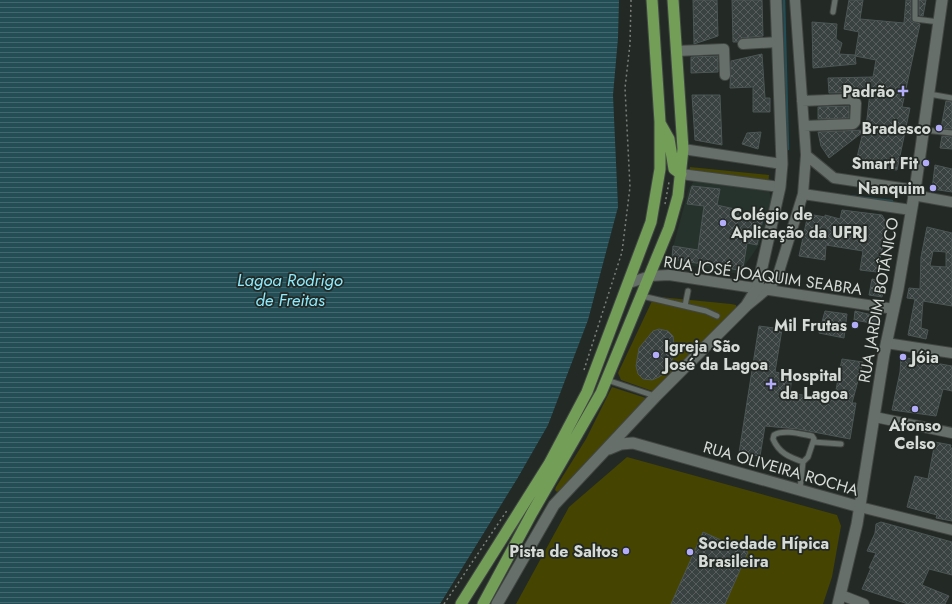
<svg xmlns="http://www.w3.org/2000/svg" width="952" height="604" font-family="Jost,sans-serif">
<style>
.built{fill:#26332c}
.green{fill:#454400}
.water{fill:url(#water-rules)}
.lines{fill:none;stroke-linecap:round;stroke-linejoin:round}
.stream{stroke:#234e56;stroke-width:2.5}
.building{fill:url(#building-cross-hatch);stroke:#4d5655;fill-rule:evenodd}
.service-casing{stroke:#414643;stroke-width:7}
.minor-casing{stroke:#414643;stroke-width:12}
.tertiary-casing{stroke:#414643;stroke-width:13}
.secondary-casing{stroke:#414643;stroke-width:13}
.trunk-casing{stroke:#414643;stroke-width:13}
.path{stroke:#7b807d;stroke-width:1.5;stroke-dasharray:2 3;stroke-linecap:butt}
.service{stroke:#676f6a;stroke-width:5}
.minor{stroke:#676f6a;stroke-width:10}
.tertiary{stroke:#676f6a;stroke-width:11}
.secondary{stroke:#676f6a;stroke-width:11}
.trunk{stroke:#739e58;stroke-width:11}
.poi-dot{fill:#b3adf9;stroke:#232925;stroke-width:1.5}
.labels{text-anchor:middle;stroke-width:3.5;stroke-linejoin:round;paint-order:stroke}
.poi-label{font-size:16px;font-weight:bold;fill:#d6dbd8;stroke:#232925;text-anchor:end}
.street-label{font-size:16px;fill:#d6dbd8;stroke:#232925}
.water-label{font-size:17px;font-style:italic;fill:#8eebfd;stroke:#232925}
</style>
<defs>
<pattern id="water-rules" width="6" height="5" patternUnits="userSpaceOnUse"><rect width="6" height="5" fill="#234e56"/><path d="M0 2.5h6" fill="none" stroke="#42676e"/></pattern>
<pattern id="building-cross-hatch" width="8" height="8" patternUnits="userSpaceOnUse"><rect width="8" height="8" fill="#3a4241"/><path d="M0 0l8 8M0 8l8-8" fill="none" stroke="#565d5c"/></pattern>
</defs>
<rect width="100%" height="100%" fill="#232925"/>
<!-- built -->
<path class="built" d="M694,181L769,191L772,201L759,245L739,274L669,262L689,188Z"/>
<!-- green -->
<path class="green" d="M690,167L769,175L768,186L688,175Z
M660,297L731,304L736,305L737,309L655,392L621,380L618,373L652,301Z
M612,387L646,398L647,402L564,488L557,492L555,490L556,487L586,439Z
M627,457L837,515L841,526L832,577L823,604H516L569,507Z"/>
<!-- water -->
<path class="water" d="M0,0H619L618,38L613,95L618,207L588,320L548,425L517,479L440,604H0Z"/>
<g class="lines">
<!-- stream -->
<path class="stream" d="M784,0L788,149
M847,196L892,201"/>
</g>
<!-- building -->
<path class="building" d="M693,0H717L718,36L694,44Z
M732,0H762L763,36L742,38L737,42H733Z
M849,0H863L860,19L904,23L906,0H911V21L920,24L902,107L910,108L897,170L855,166L863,132L829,158L821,146L818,132L864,130L867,119L870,92L829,93L828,78L873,77L876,60L855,56L859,32L844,29Z
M919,0H926L923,16L919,15Z
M812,22L837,24L836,39L842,43L839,54L855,55L856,64L813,68Z
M762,54L765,98H770V112H753V87L730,88L731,61Z
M718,56V72L691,73V57Z
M692,95H720L722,145L695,140Z
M946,101L952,102V129L941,128Z
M849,106V118L818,119V107Z
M761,132L758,149L742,144L747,133Z
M942,136L952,137V149L940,148Z
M935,165L952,169V192L932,189Z
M692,186L720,189L717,205L739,210L738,215L763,219L757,245L747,243L743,268L738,267V270L672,259L673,246L698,250L704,206L687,204Z
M842,210L882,215L886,222L884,226L887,228L877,272L860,270L863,251L826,245L825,260L799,256L808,214L825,217V215L840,219Z
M927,227L952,233V306L923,301L921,328L928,330L926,339L908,335L915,299L907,298L909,288L920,289L921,257ZM933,251L946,252V267L930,266Z
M872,279L885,282L882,297L869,295Z
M825,311L847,314L844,338L819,333Z
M855,311L877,316L879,319L877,324L854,320Z
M759,326L782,329L775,372L792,375L790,393L834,400L842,359L863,362L852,403H856L850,439L798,429L765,426L760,456L739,453Z
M659,329L668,331L673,336L675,352L672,360L668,370L659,377L652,380L643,379L638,374L636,366L639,348L653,331Z
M901,357L952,366V391L943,389L936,416L892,410L900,372Z
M935,442L951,445L950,448H952V521L936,518L937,515L907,507L915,476L928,479Z
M881,522L952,542V575L929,569L922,585L949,596L945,604H908L862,589L871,568H869L876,553L867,551L875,533L876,524Z
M703,532L748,552L725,604H671Z"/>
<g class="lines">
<!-- service casing -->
<g class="service-casing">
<path id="service" d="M915,0V19L939,22
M833,12L835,0
M929,94L952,98
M924,130L952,133
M642,296L706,311L717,316
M685,306L688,291
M607,380L655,396
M813,442L841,444
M800,489L803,462L808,457L814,439L812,436C801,434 783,429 774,435L773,439C779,453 789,457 803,462"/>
</g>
<!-- minor casing -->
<g class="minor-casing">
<path id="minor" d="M743,44L778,42
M676,51L724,49L725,75
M802,101L851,99L856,103L855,122L853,124L804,126
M683,149L782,164
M806,155L834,178L915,190
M681,174L780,187
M803,194L911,210
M913,195L952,202
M629,283L650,276L669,275L894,309
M748,305L766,290L777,278L803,194L806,155L795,0
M886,343L952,353
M875,417L952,433
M860,507L952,530
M841,595L864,604"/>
</g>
<!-- tertiary casing -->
<g class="tertiary-casing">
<path id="tertiary" d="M609,449L621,444L633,443L860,507
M497,604L554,505L656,396L746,306L757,288L760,276L780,187L782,164L776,0"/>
</g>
<!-- secondary casing -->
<g class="secondary-casing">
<path id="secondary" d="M838,604L857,524L884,354L898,289L915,190L942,0"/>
</g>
<!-- trunk casing -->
<g class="trunk-casing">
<path id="trunk" d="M660,123L669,139L674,169L681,174
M461,604L549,464L587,392L651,222L660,169V122L652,0
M483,604L532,513L601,393L669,228L678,196L683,149L673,0"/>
</g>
<!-- path -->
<path class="path" d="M665,204L669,182
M584,370L622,252L630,187L625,88L630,44L631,0
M444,604L508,509"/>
<!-- service -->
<use href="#service" class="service"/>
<!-- minor -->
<use href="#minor" class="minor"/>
<!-- tertiary -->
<use href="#tertiary" class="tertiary"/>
<!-- secondary -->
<use href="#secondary" class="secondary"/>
<!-- trunk -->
<use href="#trunk" class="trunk"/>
</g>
<!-- markers -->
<g class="poi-dot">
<path d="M901 85h4v4h4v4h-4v4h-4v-4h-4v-4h4z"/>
<circle cx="939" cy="128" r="4"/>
<circle cx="926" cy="163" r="4"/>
<circle cx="933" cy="188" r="4"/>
<circle cx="723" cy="223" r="4"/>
<circle cx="855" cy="325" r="4"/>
<circle cx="656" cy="355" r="4"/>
<circle cx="903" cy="357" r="4"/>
<path d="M769 378h4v4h4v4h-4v4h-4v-4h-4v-4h4z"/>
<circle cx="915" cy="409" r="4"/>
<circle cx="626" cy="551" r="4"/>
<circle cx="690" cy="552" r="4"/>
</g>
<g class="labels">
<!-- poi labels -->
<g class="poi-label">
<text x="895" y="97">Padrão</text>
<text x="931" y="134">Bradesco</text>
<text x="918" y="169">Smart Fit</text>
<text x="925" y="194">Nanquim</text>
<text x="731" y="220" text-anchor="start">Colégio de<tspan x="731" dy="18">Aplicação da UFRJ</tspan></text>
<text x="847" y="331">Mil Frutas</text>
<text x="664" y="352" text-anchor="start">Igreja São<tspan x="664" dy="18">José da Lagoa</tspan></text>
<text x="911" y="363" text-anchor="start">Jóia</text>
<text x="780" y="381" text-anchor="start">Hospital<tspan x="780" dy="18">da Lagoa</tspan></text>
<text x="915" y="431" text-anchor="middle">Afonso<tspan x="915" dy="18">Celso</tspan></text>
<text x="698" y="549" text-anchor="start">Sociedade Hípica<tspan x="698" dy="18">Brasileira</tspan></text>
<text x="618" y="557">Pista de Saltos</text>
</g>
<!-- street labels -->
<g class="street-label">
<text transform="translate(763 275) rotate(8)" y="6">RUA JOSÉ JOAQUIM SEABRA</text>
<text transform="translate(878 300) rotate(-80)" y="6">RUA JARDIM BOTÂNICO</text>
<text transform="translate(781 468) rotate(16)" y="6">RUA OLIVEIRA ROCHA</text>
</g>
<!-- water labels -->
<g class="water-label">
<text x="290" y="286">Lagoa Rodrigo<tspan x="290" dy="20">de Freitas</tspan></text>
</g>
</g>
</svg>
